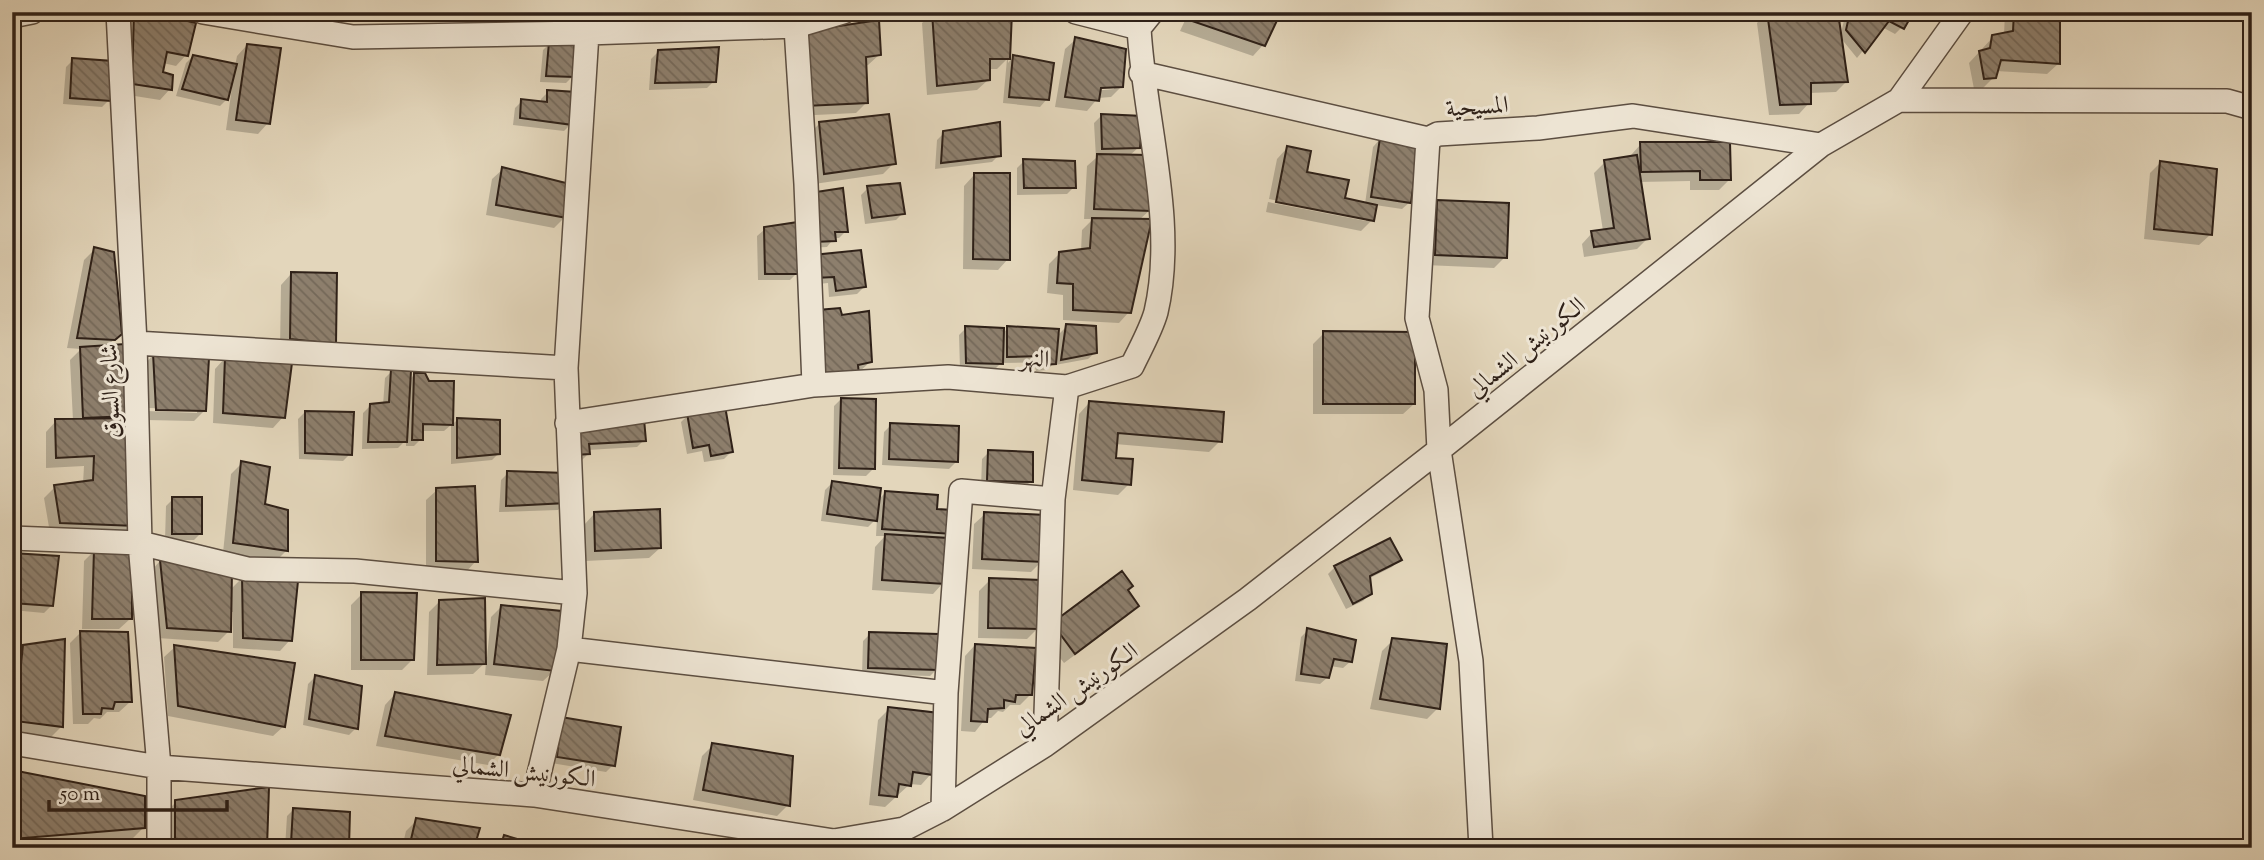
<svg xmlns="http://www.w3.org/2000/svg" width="2264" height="860" font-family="'Sorts Mill Goudy',Amiri,serif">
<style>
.shadow{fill:#0003;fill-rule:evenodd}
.building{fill:url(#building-back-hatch);stroke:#2f2118;stroke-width:2}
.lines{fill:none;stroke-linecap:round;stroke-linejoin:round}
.minor-casing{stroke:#5c4e41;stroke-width:26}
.minor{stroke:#ede4d3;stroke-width:23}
.labels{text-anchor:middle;stroke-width:6;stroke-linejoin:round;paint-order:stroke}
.street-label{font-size:24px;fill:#2f2118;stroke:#ede4d3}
</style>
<defs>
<pattern id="building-back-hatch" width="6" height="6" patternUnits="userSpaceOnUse" patternTransform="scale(1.75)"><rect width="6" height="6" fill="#8d7f6d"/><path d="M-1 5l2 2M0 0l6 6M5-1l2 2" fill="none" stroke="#746859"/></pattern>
</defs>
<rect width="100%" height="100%" fill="#e3d6bb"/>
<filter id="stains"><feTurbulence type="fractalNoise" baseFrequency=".00286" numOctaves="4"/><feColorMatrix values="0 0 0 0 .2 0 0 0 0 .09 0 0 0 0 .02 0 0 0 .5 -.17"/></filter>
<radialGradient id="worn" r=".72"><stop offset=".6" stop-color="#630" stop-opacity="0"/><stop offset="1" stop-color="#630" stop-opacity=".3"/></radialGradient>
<!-- shadow -->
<path class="shadow" d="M133,12H141L186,55L176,66L163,63L161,74L170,89L160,100L122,94L124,21Z
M723,12H787L723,29Z
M1010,12L1008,63L1013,57L1047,99L1040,107L1003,103L1007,59L997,69H988V80L977,90L927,95L922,23L933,13Z
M1189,12H1278L1263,45L1253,56L1180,31Z
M1767,12L1840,37L1846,12H1908L1902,27L1895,34L1882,27L1857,58L1840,37L1846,82L1836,92L1809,93V103L1799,114L1769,115L1757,23Z
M2005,12H2059L2058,64L2047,74L1996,71L1994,77L1983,88L1974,89L1969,63L1993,37L2004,35Z
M1076,39L1122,86L1111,97L1098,98L1087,111L1055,107L1065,49ZM1114,86V89L1092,91V87Z
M550,43L573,76L566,83L540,82L543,50Z
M247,45L268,123L258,134L226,130L232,87H230L227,99L220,106L176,96L186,63L193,56L235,66L237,56Z
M789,45L879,55L868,65L864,66L866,103L856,113L795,116Z
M658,52L714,81L707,88L649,90L651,59Z
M73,60L109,100L102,107L63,104L66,67Z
M548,92L571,124L564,131L513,125L515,108L522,101L541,103V99Z
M1101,116L1139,147L1129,156L1150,210L1139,220L1129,312L1119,323L1063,320V295L1047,293L1049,264L1059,254L1081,251L1082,230L1093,219H1084L1087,166L1096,158L1094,123Z
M820,123L894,163L883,174L814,184L809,134Z
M944,133L999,155L992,162L935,169L937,140Z
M1380,139L1410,202L1402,209L1375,205L1372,220L1361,231L1266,212L1268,202L1366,221V218L1269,199L1277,159L1287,148L1304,173L1343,200L1365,204L1373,147Z
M1641,144L1729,180L1719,190H1690V181L1639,182L1648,238L1637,249L1584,257L1582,244L1592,233L1603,231L1594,173L1605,162L1631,158V155Z
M1024,161L1074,187L1067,194L1017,195V168Z
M2160,163L2210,235L2199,245L2144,239L2150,173Z
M503,169L565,217L554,228L486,215L492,179Z
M974,175L1008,259L998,270L963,269L964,186Z
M868,188L903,213L896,220L865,224L861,195Z
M803,202L846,231L839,238H834L827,247L806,248Z
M1438,202L1505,257L1494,268L1425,265L1427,213Z
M765,229L797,273L790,280H758L757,236Z
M95,249L120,334L106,347L124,346L134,525L123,536L50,533L44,498L55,487L83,483L84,466L46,468V432L56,421H73L70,360L81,349L67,348L84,260Z
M859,252L864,287L857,294L829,297L828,283L808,285Z
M291,274L335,343L280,349L281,285Z
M1067,326L1096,352L1088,359L1055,365L1056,361L1047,370L1036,371L1035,367L1050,366V362L1001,363L994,370H960L959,335L966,328L1002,334L1008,328L1057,336Z
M1324,333L1414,404L1403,414H1313V344Z
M809,352L870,362L859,372Z
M153,355L204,411L194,421L146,420L143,366ZM148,408L197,409V413L147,411Z
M225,358L283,417L273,428L213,423L215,369Z
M392,371L409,380L415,374L428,382L452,383L451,426L458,419L499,453L492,460L451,464V425L444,431H421V439L414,446H406V440L398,448L362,449L363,413L370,406L383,405L385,378Z
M841,399L873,469L866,476L833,475L834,406Z
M1089,403L1220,441L1209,452L1115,444L1114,459L1129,484L1118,495L1073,490L1079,414Z
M305,412L350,454L343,461L299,459L298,419Z
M688,415L731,452L724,459L704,462L702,451L687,454L681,422Z
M891,425L956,462L949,469L882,465L884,432Z
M566,433L644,440L637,447L588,450V454L581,461L568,462Z
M989,452L1031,481L1024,488L981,487L982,459Z
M242,463L286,551L276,561L223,553L231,474Z
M508,473L565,503L558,510L499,512L501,480Z
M832,483L878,500L885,493L935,511L950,534L944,540L943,583L933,594L872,590L875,547L885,536H876L877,518L868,527L821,521L825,490Z
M437,490L476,561L466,572L426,571V500Z
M173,499L201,533L194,540H165L166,506Z
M594,514L660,548L649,558L585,561L584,525Z
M985,514L1042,561L1031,572L972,569L974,524Z
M95,550L130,619L119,629H82L84,561Z
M12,555L51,606L44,613L12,610Z
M1399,560L1392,567L1368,579L1371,593L1363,601L1346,609L1328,574L1335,567Z
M160,561L230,590L243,577L290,640L280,651L233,648V612H229V631L218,642L157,638L150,572Z
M990,580L1038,628L1027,639L978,638L979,591Z
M1126,591L1137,606L1126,617L1064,663L1042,635Z
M362,594L413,659L402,670H351V605Z
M440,601L484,657H487L491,617L502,606L554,671L543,681L485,675L486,662L473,674L427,675L429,612Z
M1308,630L1351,661L1343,668L1330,666L1328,677L1320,684L1295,681L1301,637Z
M81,632L130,702L119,712H107L100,719L94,718L88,724H73L70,643Z
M870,634L937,669L930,676L862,674L863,641Z
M1393,640L1438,708L1427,719L1370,709L1382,651Z
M975,645L1031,694L1020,705H1010L1003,712L998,711L991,718H986L975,732L961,731L965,656Z
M24,646L62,726L51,737L12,732L13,657Z
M175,647L284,726L273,736L168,716L164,657Z
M315,677L356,728L349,735L303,725L308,684Z
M395,694L498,755L488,765L376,746L385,705Z
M889,709L931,774L921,785L910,784L885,807L869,805L878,720Z
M561,719L613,765L606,772L551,763Z
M713,745L788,805L777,816L693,800L702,756Z
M12,772L143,828L129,842L54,848H12Z
M176,802L265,848H165V813Z
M294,809L347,846L285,848L287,816Z
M417,820L473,848H402L406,831Z
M504,837L541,848H494Z"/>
<!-- building -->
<path class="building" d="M134,12H149L196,23L188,56L167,52L163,72L173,75L172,90L132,84Z
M733,12H789V15L733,19Z
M932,12H1012L1010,59H990V80L937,86Z
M1193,12H1281L1265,46L1189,20Z
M1767,12H1838L1848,82L1811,83V104L1780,105Z
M1850,12H1912L1913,13L1904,29L1889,21L1865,53L1846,30Z
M2014,12H2060V64L2001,60L1996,78L1984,79L1979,51L1990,48L1992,35L2013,31Z
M879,20L881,55L866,57L868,103L805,106L799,32Z
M1075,37L1126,49L1123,87L1101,88L1099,101L1065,97Z
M549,42L574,45V77L546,76Z
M247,44L281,48L270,124L236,120Z
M719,47L716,82L655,83L658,50Z
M193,55L237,64L228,100L182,89Z
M1013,55L1054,63L1049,100L1009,97Z
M72,58L113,61L111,101L70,98Z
M547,90L576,92L573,125L520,118L521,99L547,102Z
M889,114L896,164L824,174L819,122Z
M1101,114L1143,116L1140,148L1102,149Z
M1000,122L1001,156L941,163L943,131Z
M1380,138L1419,143L1411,203L1371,197Z
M1640,142H1730L1731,180H1700V171L1641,172Z
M1287,146L1311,151L1307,172L1349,180L1345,198L1377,205L1374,221L1276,202Z
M1097,154L1149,155L1151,211L1094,209Z
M1637,155L1650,239L1594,247L1591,231L1614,228L1604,160Z
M1023,159L1075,161L1076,188H1024Z
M2160,161L2217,169L2212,235L2154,229Z
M502,167L570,184L567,218L496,205Z
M974,173H1010V260L973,259Z
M900,183L905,214L872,218L867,186Z
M843,188L848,232H835L836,241L813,242L809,193Z
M1437,200L1509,203L1507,258L1435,255Z
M1092,218L1152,219L1131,313L1073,310V284L1057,283L1059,252L1090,248Z
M798,222L799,274H765L764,227Z
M94,247L114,252L122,334L115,340L77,338Z
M861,250L866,287L836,291L834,277L815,278L813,255Z
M291,272L337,273L336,344L290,339Z
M840,308L842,315L869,311L872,362L858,365L859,375L817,380L818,310Z
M1066,324L1096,326L1097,353L1061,360Z
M965,326L1004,328L1003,364L966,363Z
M1007,326L1059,329L1056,364L1042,365L1041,356L1007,357Z
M1323,331L1415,332V404H1323Z
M125,344L131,416L83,418L80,347Z
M153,353L209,358L206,411L156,410Z
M225,357L292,363L285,418L223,413Z
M391,369L411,371L407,442H368L370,404L389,402Z
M414,373H425L429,381H454L453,425L423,424V440H412Z
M841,398L876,399L875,469L839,468Z
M1089,401L1224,412L1222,442L1118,433L1116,458L1133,459L1131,485L1082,480Z
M725,406L733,452L711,456L709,445L693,448L687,413Z
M305,411L354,412L352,455L305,453Z
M136,418V526L60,523L54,485L93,480L94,456L56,458L55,419Z
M457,418L500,420V454L457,458Z
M644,419L646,441L589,444L590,454L574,455L572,425Z
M890,423L959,426L958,462L889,459Z
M988,450L1033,452V482L987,481Z
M241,461L270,467L265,504L288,510V551L233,543Z
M507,471L566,473L567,503L506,506Z
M832,481L881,488L877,521L827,514Z
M475,486L478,562L436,561V488Z
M885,491L938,495L937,509L953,510L952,534L882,529Z
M172,497H202V534H172Z
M660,509L661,548L595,551L594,512Z
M984,512L1046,515L1044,562L982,559Z
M885,534L948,538L945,584L882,580Z
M1390,538L1402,560L1370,576L1372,594L1353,604L1334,566Z
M94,549L132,552V619H92Z
M12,553L59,556L53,606L12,603Z
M160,560L232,570L231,632L167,628Z
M1122,571L1133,586L1128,590L1139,606L1075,654L1052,623Z
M242,575L298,581L292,641L243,638Z
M989,578L1041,580L1039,629L988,628Z
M361,592L417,593L414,660H361Z
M485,598L486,664L437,665L439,600Z
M501,605L562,611L555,671L494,664Z
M1307,628L1356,640L1352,662L1334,659L1329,678L1301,674Z
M80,631L128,632L132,702H115L113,709L102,708L101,714H83Z
M869,632L939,634V670L868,668Z
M1392,638L1447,644L1440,709L1380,699Z
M65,639L63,727L15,721L23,645Z
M975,644L1036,648L1032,695H1016L1015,702L1004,700V708L988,709L987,722L971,721Z
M174,645L295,663L285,727L178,706Z
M315,675L362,686L358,729L309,719Z
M395,692L511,715L500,755L385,736Z
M888,707L939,713L933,775L913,772L911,786L899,784L897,797L879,795Z
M561,717L621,727L615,766L557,757Z
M712,743L793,756L790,806L703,790Z
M12,770L145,796V828L12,839Z
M269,787L267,848H175V800Z
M293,808L350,812L349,847L291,843Z
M416,818L480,828L474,848H409Z
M504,835L548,848H500Z"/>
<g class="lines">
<!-- minor casing -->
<g class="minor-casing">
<path id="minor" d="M118,12L135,343L140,543L159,767V848
M203,12L353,37L587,33L796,26L843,12
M795,12L806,184L814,385
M1076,12L1139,28
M12,16L32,12
M1141,73L1428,139L1438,134L1538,128L1633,116L1821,145
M1899,100L2227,101L2252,108
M1428,139L1417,318L1436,390L1439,450L1471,661L1481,848
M135,343L566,368
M567,423L814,385L948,377L1067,387L1132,366C1140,349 1151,330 1156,312C1177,222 1144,120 1139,28L1152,12
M12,538L140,543L247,569L355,571L575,593
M569,649L946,693
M12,743L159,767L534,795L834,841L904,829L943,809L1045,745L1248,599L1439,450L1821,145L1899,100L1962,12
M1045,745L1053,499L1067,387
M534,795L569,649L575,593L566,368L587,33
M943,809L946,693L961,491L1053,499"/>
</g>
<!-- minor -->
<use href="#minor" class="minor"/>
</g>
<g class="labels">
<!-- street labels -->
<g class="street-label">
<text transform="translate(1477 106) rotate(-4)" y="8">المسيحية</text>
<text transform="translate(1526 347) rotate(-39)" y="8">الكورنيش الشمالي</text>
<text transform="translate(1035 358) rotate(5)" y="8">النهر</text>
<text transform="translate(110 391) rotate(-92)" y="8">شارع السوق</text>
<text transform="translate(1076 689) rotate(-35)" y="8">الكورنيش الشمالي</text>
<text transform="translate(524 771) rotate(6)" y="8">الكورنيش الشمالي</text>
</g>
</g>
<!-- margin -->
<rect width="2264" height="860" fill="none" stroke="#e3d6bb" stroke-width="42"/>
<rect x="14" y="14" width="2236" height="832" fill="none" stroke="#2f2118" stroke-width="3.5"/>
<rect x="21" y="21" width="2222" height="818" fill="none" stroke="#2f2118" stroke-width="2"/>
<!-- scale -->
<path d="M49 800v10h178v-10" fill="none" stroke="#2f2118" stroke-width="3.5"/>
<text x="60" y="800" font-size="21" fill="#2f2118" stroke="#ede4d3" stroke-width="5" paint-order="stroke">50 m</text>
<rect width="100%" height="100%" filter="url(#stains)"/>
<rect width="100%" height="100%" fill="url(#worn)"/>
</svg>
